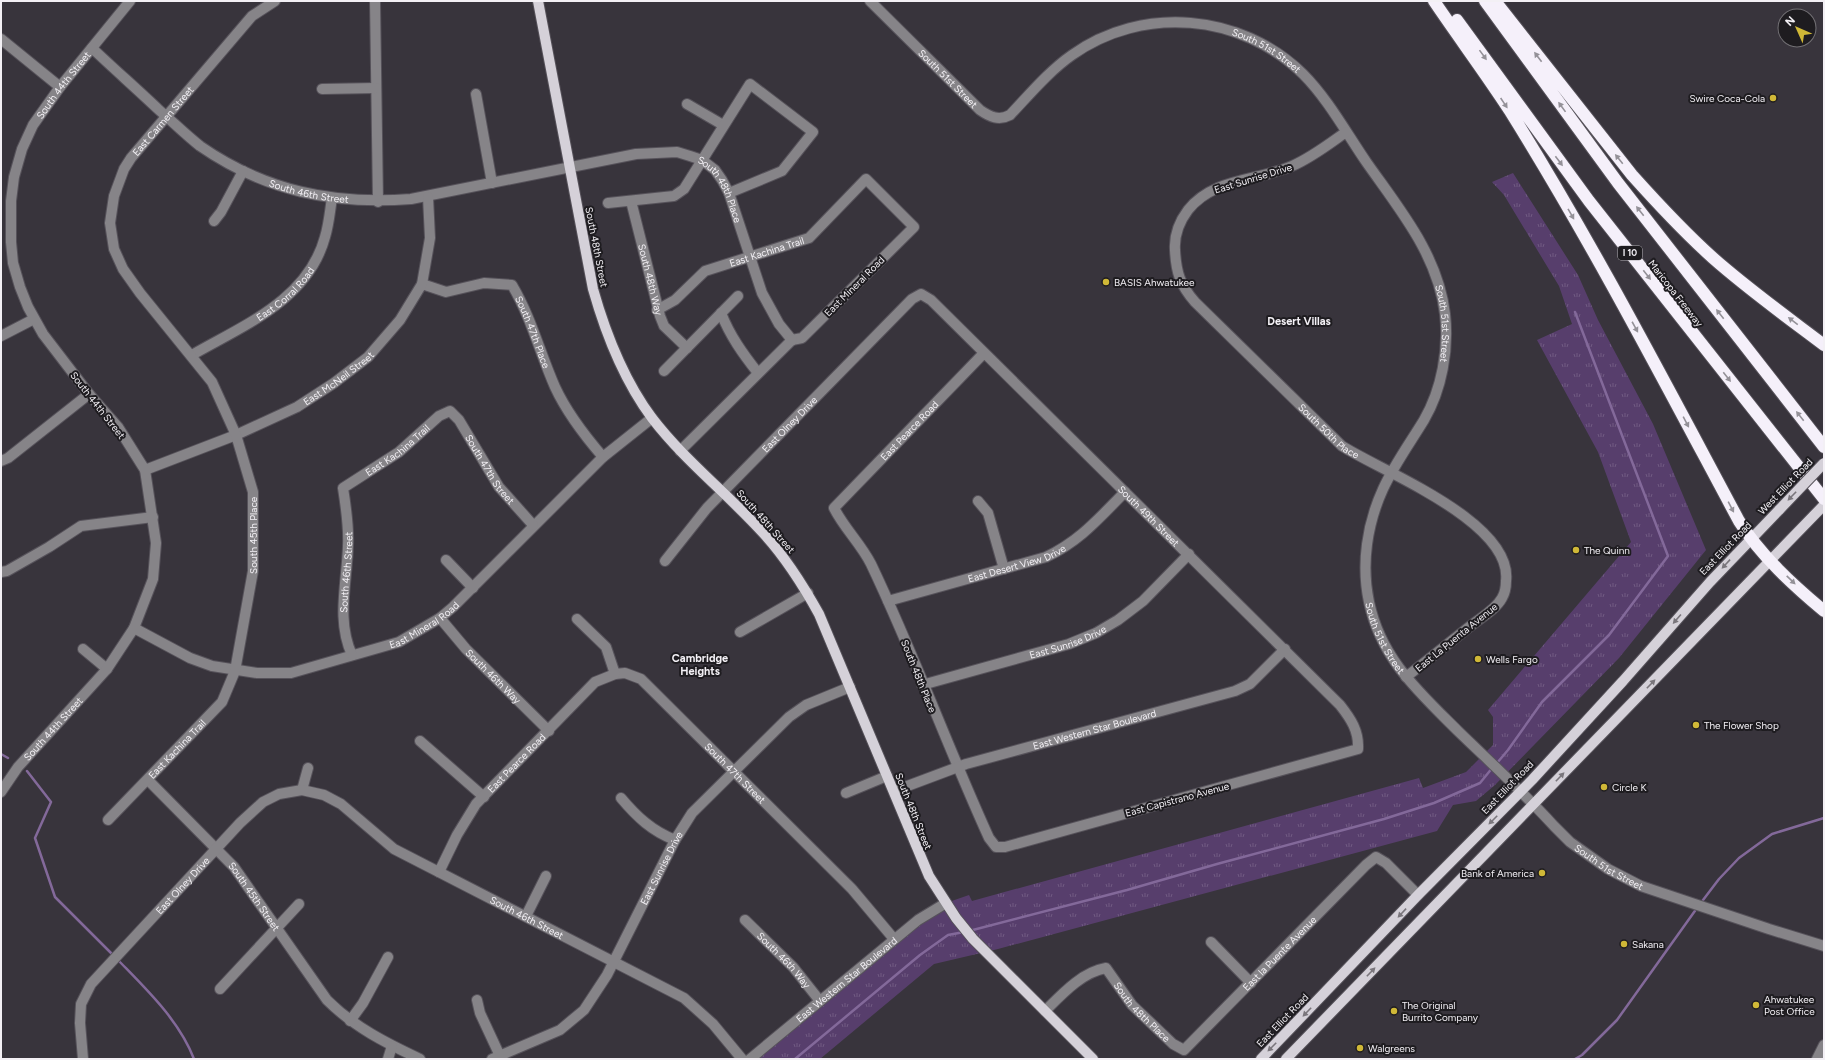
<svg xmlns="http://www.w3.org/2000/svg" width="1825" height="1060" font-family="Figtree,sans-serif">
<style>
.grass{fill:url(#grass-tufts)}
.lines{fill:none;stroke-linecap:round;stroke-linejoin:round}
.stream{stroke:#83699a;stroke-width:2.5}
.minor-casing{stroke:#56525a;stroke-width:12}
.major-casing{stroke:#56525a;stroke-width:12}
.highway-casing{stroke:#56525a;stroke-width:14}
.minor{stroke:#868488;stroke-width:10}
.major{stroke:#d5d1d9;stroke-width:10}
.highway{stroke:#f5f0fa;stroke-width:12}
.major-bridge-casing{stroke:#56525a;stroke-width:12;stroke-linecap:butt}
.major-bridge{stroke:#d5d1d9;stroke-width:10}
.oneway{fill:#949198}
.oneway2{fill:#7a767c}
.poi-dot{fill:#d0b837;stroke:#1e1c20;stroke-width:1.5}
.labels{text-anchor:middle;stroke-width:4;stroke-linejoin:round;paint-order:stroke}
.shield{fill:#1e1c20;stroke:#b3b0b5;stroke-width:1}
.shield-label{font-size:9px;font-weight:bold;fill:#f3f0f5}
.street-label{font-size:10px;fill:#f3f0f5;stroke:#1e1c20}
.poi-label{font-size:10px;fill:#f3f0f5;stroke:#1e1c20;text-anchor:start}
.neighbourhood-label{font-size:11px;font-weight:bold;fill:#f3f0f5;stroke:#1e1c20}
</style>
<defs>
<pattern id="grass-tufts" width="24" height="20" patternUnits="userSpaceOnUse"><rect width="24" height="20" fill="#573e6c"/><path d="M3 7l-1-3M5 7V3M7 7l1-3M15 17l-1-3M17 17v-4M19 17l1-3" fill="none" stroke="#705a82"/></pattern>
</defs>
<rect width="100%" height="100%" fill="#38343c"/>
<!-- grass -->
<path class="grass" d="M1513,173L1578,275L1598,320L1653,424L1706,550L1619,658L1495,785L1476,801L1453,805L1437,831L998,949L934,964L820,1059H750L946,903L969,895L972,901L1419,778L1423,788L1466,772L1493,745V717L1488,710L1631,542L1598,452L1537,340L1572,324L1559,286L1504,195L1492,182Z"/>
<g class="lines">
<!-- stream -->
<path class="stream" d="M1,754L8,758
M1497,763L1508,750L1542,702L1609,635L1668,556L1575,312
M27,771L51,802L35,838L55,897L114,956
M1700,904L1719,879L1739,858L1772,834L1824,818
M969,931L1127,890L1217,864L1384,819L1434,803L1480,783L1493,767
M117,959C146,989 179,1020 194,1059
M795,1059L920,955L948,935L964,932
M1575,1059L1582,1055L1617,1020L1697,908"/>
<!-- minor casing -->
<g class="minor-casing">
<g id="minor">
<path d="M375,1L378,202"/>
<path id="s1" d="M870,1L980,110C990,117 999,121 1010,115C1029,95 1049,71 1072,55C1142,5 1241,13 1303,74C1328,99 1347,134 1367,163C1400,210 1438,255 1445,314C1449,349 1442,389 1424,420C1410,443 1394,465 1383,489C1367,524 1361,564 1369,602C1381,659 1419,692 1458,731C1490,762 1524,793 1554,826L1570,842L1608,869L1641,886L1769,929L1824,946"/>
<path d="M1,39L60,87"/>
<path id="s2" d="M92,48C114,69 137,89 159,110C173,122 186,135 200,146C265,191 333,205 411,199L636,154L677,152L690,156L702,160L715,170L722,180L729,193L762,293L779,324L792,340"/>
<path d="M322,89L376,88"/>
<path d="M476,94L492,183"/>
<path d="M687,104L723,125"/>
<path id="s3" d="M1346,132C1329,144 1311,158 1292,166C1257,181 1213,178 1188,210C1179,222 1174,235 1175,250C1176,272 1180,285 1195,302L1342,446C1383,472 1513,522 1506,581C1506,587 1505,593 1502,598C1496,609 1482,617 1473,624C1450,642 1428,660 1406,677"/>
<path id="s4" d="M631,201L660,316L664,326L687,348"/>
<path d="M608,203L674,196L684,189L750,84L813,132L782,171L729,193"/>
<path d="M214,221L221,212L243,171"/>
<path id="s5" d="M422,284L446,292L484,283L512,285C531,317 540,353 555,387C567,413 584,435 603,457"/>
<path id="s6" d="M657,310L675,300L705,271L809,238L866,179L914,227L802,338L792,340"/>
<path d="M721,313C730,336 743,354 758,373"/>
<path d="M1,336L34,319"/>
<path id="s7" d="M192,355C244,325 308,300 325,237C329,224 330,210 332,198"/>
<path d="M664,371L738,296"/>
<path d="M680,451L792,340"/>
<path d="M1,461L8,458L89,394"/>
<path id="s8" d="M145,470L236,435L297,407L334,383L368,357L400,320L422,284L430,238L428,197"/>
<path d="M978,501L988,513L1004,569"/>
<path d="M446,560L473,588"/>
<path id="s9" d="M665,561L707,508L912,299L921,294L931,300L1340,705C1351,719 1359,731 1358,749L1005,847H996L989,838C948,748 914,654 871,564C861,544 844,528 834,508L984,353"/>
<path d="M1,572L7,571L49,547L81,526L153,517"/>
<path id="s10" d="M888,601L1046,557C1080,541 1099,518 1125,492"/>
<path id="s11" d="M440,618L466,649L549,731"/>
<path id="s12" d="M577,619L606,647L615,674L625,673L641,679L852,889L894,939"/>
<path id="s13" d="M134,628L190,658L212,666L257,673H291L399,642L440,618L453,607L603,457L652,418"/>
<path d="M740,632L808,593"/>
<path d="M83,649L107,669"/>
<path id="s14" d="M352,655C336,620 347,583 348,546C349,528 346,507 343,488L399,452L439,416L450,411L459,420L499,487L533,525"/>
<path id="s15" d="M922,685L1069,644L1096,633L1118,620L1143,601L1189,554"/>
<path d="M420,741L484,797"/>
<path id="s16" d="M148,780L234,867L327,1000C354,1027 386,1043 420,1059"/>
<path d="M302,790L308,768"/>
<path id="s17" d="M894,791L966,764L1235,691L1250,684L1285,649"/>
<path id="s18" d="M1,792L18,767L107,669L134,628L153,579L156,543L145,470L118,427L89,394L43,334L28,307L20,287L13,263L11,242V201L14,177L22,149L33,125L60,87L130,1"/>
<path d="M846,793L887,776"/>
<path d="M621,798C637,817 652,831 675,840"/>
<path id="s19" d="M108,820L222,702L235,671L253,571V492L236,435L212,382L140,293L123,269L114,249L110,223L114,196L124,169L131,158L252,16L275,1"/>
<path id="s20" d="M439,872L457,835L476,804L595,682L615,674"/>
<path d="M526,916L546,876"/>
<path id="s21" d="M745,920L793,967L820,1001"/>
<path d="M1211,942L1251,983"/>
<path d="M220,989L299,904"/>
<path d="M477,1000L480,1013L500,1056"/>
<path id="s22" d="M1045,1011C1062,994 1082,972 1106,968L1132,1005L1173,1044L1184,1050L1366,865L1376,857L1386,863L1418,895"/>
<path d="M350,1021L363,1003L388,957"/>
<path id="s23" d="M83,1059L80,1023L81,1004L91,984L240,823L263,802L279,794L302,790L324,795L341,804L394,849L684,998L713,1024L742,1059"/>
<path d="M388,1059L392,1046"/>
<path id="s24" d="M492,1059L560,1030L584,1010L607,975L675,840L692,813L789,717L806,705L850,687"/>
<path id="s25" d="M750,1059L918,920L946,903"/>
<path d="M1817,1059L1824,1045"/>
</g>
</g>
<!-- major casing -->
<g class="major-casing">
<path id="major" d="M538,1L593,289C606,335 623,379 652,418C685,461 728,494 764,534C786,558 803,585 819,614L929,876L956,918L973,939L1093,1059
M1261,1059L1418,895L1532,780L1623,681L1710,582L1780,509
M1286,1059L1824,505"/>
</g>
<!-- highway casing -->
<g class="highway-casing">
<path id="highway" d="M1434,1C1459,38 1486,74 1510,111C1593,244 1665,383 1739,521C1761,556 1793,585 1824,611
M1485,1L1618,183L1824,447
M1495,1L1632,175C1658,204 1684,232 1713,258C1748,289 1787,317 1824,345
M1457,20L1589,201L1824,499"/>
</g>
<!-- minor -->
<use href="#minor" class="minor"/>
<!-- major -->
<use href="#major" class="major"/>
<!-- highway -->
<use href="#highway" class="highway"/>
<!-- major-bridge casing -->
<g class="major-bridge-casing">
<path id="major-bridge" d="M1780,509L1824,463"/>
</g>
<!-- major-bridge -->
<use href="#major-bridge" class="major-bridge"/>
</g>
<!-- one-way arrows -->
<defs><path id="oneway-solid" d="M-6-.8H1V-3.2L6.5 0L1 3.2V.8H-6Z"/></defs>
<g class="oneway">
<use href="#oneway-solid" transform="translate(1483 55) rotate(54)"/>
<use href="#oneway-solid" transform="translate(1538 57) rotate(-127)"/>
<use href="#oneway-solid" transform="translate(1504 103) rotate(56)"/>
<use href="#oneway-solid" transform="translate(1562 107) rotate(-126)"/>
<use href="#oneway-solid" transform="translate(1619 159) rotate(-129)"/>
<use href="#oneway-solid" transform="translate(1559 161) rotate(53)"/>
<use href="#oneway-solid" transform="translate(1640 211) rotate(-128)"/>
<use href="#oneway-solid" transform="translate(1571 214) rotate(60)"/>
<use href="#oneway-solid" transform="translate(1647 275) rotate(52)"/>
<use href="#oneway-solid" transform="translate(1720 314) rotate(-128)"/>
<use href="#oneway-solid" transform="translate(1793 321) rotate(-143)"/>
<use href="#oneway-solid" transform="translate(1635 327) rotate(61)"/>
<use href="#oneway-solid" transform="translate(1727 377) rotate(52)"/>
<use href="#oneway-solid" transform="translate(1800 416) rotate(-128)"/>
<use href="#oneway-solid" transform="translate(1686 422) rotate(62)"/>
<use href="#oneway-solid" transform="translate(1731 507) rotate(62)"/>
<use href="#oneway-solid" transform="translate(1791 580) rotate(44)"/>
</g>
<g class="oneway2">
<use href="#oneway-solid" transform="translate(1792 496) rotate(134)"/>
<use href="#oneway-solid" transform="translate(1726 564) rotate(133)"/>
<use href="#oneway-solid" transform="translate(1677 619) rotate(131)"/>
<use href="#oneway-solid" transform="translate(1651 684) rotate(-46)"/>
<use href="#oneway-solid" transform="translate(1560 777) rotate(-46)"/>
<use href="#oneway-solid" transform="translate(1493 820) rotate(135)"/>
<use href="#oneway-solid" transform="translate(1402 913) rotate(133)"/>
<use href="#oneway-solid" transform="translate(1371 972) rotate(-46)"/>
<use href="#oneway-solid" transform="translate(1307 1012) rotate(134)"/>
<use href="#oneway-solid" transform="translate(1272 1047) rotate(135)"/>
</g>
<!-- markers -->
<g class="poi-dot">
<circle cx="1773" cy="98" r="4"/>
<circle cx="1106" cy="282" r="4"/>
<circle cx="1576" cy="550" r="4"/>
<circle cx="1478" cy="659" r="4"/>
<circle cx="1696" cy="725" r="4"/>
<circle cx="1604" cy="787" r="4"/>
<circle cx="1542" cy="873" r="4"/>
<circle cx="1624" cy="944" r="4"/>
<circle cx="1756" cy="1005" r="4"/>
<circle cx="1394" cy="1011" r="4"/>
<circle cx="1360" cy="1048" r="4"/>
</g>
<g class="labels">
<!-- shield labels -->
<rect class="shield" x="1618" y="246" width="24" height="14" rx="3"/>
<g class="shield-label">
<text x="1630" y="256">I 10</text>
</g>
<!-- street labels -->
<g class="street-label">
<text dy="4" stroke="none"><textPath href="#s1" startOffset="481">South 51st Street</textPath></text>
<text dy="4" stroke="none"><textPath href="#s1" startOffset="110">South 51st Street</textPath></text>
<text dy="4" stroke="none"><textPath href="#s18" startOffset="814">South 44th Street</textPath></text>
<text dy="4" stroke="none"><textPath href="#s19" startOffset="806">East Carmen Street</textPath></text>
<text transform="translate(1253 178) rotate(-17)" y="4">East Sunrise Drive</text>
<text dy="4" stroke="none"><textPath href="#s2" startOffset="265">South 46th Street</textPath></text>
<text dy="4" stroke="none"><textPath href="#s2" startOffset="700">South 48th Place</textPath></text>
<text transform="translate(597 247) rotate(79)" y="4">South 48th Street</text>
<text dy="4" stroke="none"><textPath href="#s6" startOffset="127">East Kachina Trail</textPath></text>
<text dy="4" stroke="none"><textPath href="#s4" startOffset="81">South 48th Way</textPath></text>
<text transform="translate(854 286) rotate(-45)" y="4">East Mineral Road</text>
<text dy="4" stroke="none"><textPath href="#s7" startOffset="112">East Corral Road</textPath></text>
<text transform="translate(1676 293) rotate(52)" y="4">Maricopa Freeway</text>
<text dy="4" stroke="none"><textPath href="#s1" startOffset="816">South 51st Street</textPath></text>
<text dy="4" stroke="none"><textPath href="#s5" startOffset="144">South 47th Place</textPath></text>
<text dy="4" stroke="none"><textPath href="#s8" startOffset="215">East McNeil Street</textPath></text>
<text transform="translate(98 405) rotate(52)" y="4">South 44th Street</text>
<text dy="4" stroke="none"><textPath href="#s9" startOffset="185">East Olney Drive</textPath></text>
<text dy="4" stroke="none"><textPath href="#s9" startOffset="1867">East Pearce Road</textPath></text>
<text dy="4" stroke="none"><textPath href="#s3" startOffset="465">South 50th Place</textPath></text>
<text dy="4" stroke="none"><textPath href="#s14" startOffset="235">East Kachina Trail</textPath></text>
<text dy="4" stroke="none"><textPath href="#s14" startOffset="372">South 47th Street</textPath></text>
<text transform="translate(1785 486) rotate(-46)" y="4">West Elliot Road</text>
<text dy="4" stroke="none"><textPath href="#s9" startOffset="689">South 49th Street</textPath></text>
<text transform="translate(766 521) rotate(48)" y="4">South 48th Street</text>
<text dy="4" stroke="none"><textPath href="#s19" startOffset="335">South 45th Place</textPath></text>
<text transform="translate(1725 548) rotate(-46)" y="4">East Elliot Road</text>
<text dy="4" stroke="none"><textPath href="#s10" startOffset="134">East Desert View Drive</textPath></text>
<text dy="4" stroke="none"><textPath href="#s14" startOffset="84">South 46th Street</textPath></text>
<text dy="4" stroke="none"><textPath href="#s13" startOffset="309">East Mineral Road</textPath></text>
<text dy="4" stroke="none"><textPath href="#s1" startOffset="1152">South 51st Street</textPath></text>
<text transform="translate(1456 637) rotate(-39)" y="4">East La Puenta Avenue</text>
<text dy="4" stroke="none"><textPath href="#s15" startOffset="152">East Sunrise Drive</textPath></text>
<text dy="4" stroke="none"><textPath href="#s11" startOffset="79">South 46th Way</textPath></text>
<text transform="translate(919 676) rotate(68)" y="4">South 48th Place</text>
<text dy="4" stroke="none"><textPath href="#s18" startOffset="82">South 44th Street</textPath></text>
<text dy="4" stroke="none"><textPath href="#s17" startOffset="210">East Western Star Boulevard</textPath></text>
<text dy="4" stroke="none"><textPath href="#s19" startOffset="99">East Kachina Trail</textPath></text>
<text dy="4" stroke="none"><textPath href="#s20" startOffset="135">East Pearce Road</textPath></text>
<text dy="4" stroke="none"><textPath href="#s12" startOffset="229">South 47th Street</textPath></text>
<text transform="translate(1507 787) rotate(-46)" y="4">East Elliot Road</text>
<text transform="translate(1177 799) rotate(-15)" y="4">East Capistrano Avenue</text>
<text transform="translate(914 811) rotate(68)" y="4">South 48th Street</text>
<text dy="4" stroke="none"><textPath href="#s1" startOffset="1476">South 51st Street</textPath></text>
<text dy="4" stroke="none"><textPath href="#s24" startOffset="267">East Sunrise Drive</textPath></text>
<text dy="4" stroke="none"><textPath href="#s23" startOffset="212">East Olney Drive</textPath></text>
<text dy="4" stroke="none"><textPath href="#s16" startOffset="158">South 45th Street</textPath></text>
<text dy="4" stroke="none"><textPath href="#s23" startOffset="630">South 46th Street</textPath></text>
<text dy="4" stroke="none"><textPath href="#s22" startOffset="326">East la Puente Avenue</textPath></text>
<text dy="4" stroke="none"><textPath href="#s21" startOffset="56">South 46th Way</textPath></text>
<text dy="4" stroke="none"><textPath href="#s25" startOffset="125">East Western Star Boulevard</textPath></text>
<text dy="4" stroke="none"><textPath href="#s22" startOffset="133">South 48th Place</textPath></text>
<text transform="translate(1282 1020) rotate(-46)" y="4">East Elliot Road</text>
</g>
<!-- poi labels -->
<g class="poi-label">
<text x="1765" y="102" text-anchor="end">Swire Coca-Cola</text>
<text x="1114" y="286">BASIS Ahwatukee</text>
<text x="1584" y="554">The Quinn</text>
<text x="1486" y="663">Wells Fargo</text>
<text x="1704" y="729">The Flower Shop</text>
<text x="1612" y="791">Circle K</text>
<text x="1534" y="877" text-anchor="end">Bank of America</text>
<text x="1632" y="948">Sakana</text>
<text x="1764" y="1003">Ahwatukee<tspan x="1764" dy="12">Post Office</tspan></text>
<text x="1402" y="1009">The Original<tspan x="1402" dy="12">Burrito Company</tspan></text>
<text x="1368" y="1052">Walgreens</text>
</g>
<!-- neighbourhood labels -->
<g class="neighbourhood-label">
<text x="1299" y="325">Desert Villas</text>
<text x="700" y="662">Cambridge<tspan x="700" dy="13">Heights</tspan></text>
</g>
</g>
<!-- border -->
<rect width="1825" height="1060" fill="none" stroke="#f3f0f5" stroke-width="4"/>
<!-- north arrow -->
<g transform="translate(1797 28) rotate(315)"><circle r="19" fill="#1e1c20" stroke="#737175"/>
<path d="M0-3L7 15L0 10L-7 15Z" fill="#d0b837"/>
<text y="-6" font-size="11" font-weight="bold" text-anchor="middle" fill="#f3f0f5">N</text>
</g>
</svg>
